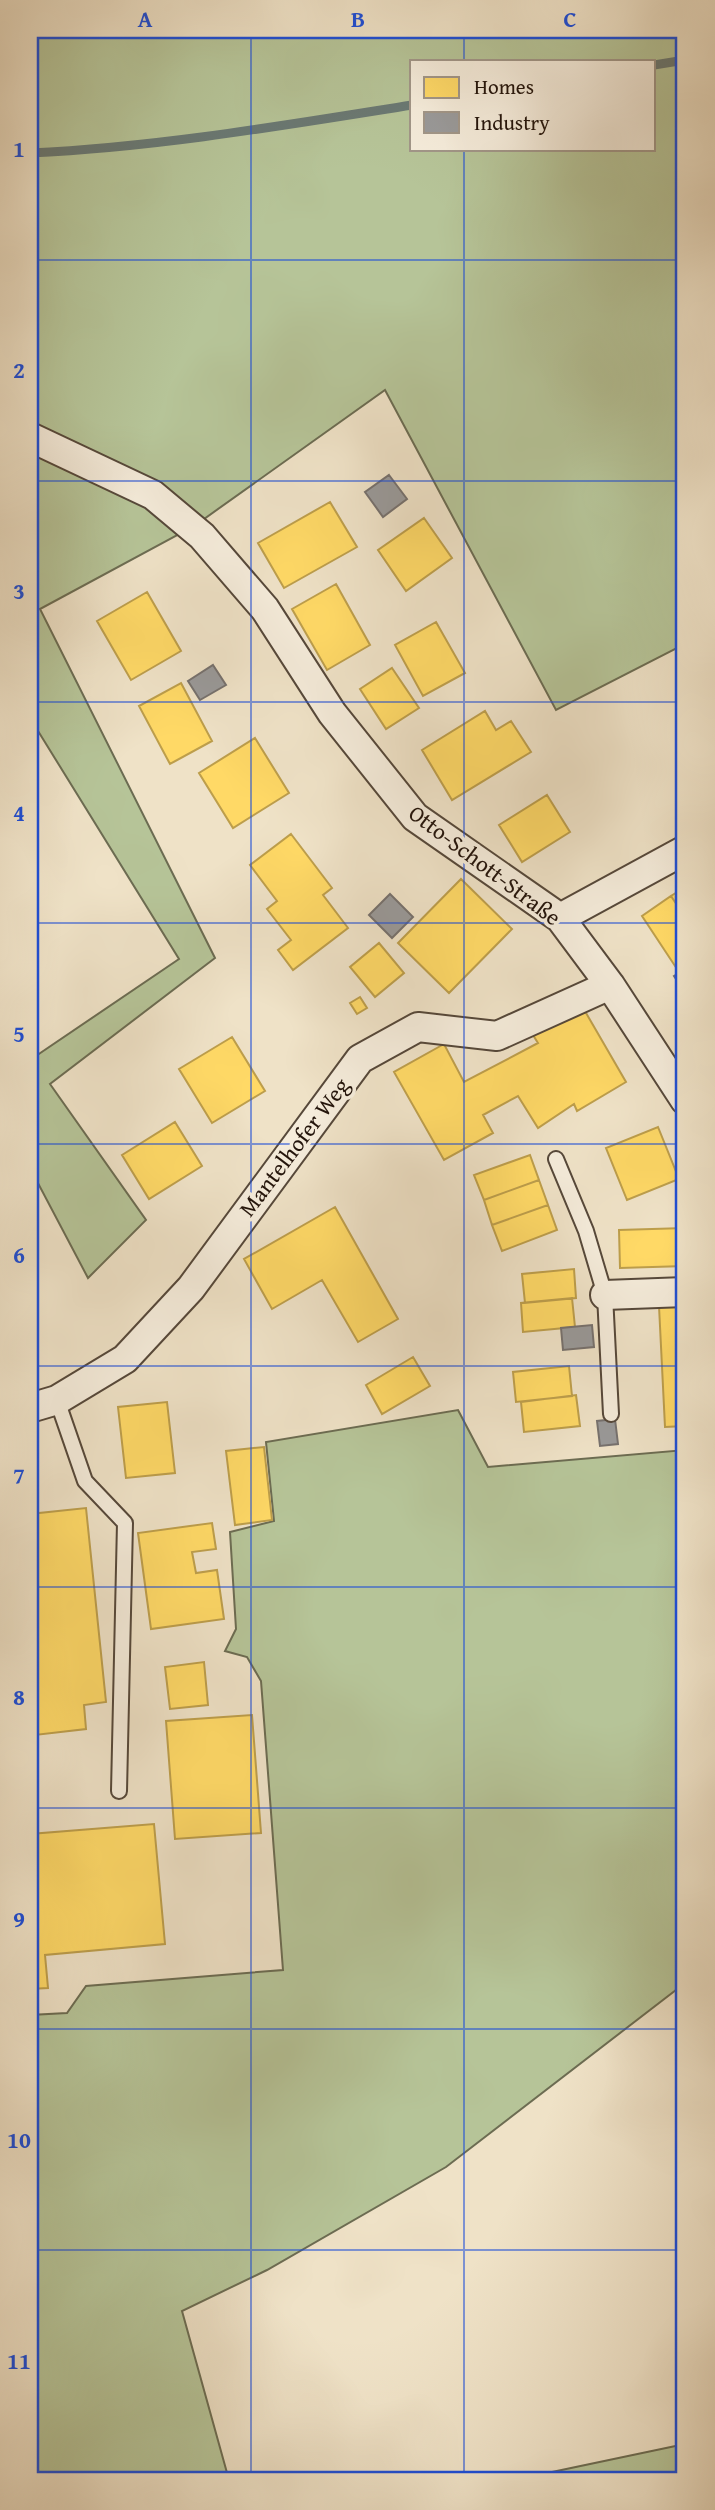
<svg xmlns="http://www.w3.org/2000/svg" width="715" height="2510" font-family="'Gentium Book Plus',serif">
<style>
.green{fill:#b6c498;stroke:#6c6c52;stroke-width:2;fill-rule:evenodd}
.homes{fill:#ffd966;stroke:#bd9e4b;stroke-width:2}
.industry{fill:#999;stroke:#76716e;stroke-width:2}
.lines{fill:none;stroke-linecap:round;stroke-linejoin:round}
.stream{stroke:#6a7974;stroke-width:9}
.lane-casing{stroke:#56483a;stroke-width:18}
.street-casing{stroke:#56483a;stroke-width:32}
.lane{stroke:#f5ecdb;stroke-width:14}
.street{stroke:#f5ecdb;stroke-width:28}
.grid{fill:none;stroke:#1d4ed8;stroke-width:2;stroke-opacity:0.55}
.labels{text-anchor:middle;stroke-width:7;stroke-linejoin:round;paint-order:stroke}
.street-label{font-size:23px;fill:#23140b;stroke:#f5ecdb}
.neatline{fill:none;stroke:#1d4ed8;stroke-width:2.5}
.grid-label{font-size:23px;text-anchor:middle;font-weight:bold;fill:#1d4ed8}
</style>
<rect width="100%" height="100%" fill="#efe2c7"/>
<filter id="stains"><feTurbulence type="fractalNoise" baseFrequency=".00286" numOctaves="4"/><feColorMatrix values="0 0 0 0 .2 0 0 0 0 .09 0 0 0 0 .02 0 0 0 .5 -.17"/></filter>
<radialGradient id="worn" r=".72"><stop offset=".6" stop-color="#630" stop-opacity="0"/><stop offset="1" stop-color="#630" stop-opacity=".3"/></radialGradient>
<!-- green -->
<path class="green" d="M56,30H685V644L556,710L385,390L204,519L30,428V31ZM412,61H654V149H412Z
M30,448L120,485L185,531L40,609L215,958L50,1084L146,1220L88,1278L30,1168V1060L179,959L30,718Z
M458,1410L488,1467L685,1450V1983L446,2167L267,2270L182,2311L229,2480H30V2015L67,2013L86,1986L283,1970L261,1681L247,1657L225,1651L236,1629L230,1532L274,1521L266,1442Z
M685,2444V2480H514Z"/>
<!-- homes -->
<path class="homes" d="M330,502L357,547L284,588L258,543Z
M424,518L452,558L406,591L378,550Z
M336,584L370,645L327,670L292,609Z
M147,592L181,651L131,680L97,621Z
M436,622L465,673L423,696L395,645Z
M392,668L419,708L386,729L360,689Z
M181,683L212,741L170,764L139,706Z
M485,711L496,730L511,721L531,752L452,800L422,750Z
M255,738L289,793L233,828L199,773Z
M547,795L570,832L522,862L499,825Z
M291,834L332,888L323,895L348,928L293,970L278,950L291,940L267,909L277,901L250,865Z
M461,879L512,929L449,993L398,943Z
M685,887V917L671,896Z
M671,896L685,917V964L677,969L642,916Z
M379,943L404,973L375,997L350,967Z
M360,997L367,1008L357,1014L350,1003Z
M582,1006L626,1082L577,1111L574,1104L538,1128L518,1096L483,1115L493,1133L444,1160L394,1072L444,1044L464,1082L538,1043L533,1035Z
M232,1037L265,1091L212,1123L179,1069Z
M175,1122L202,1166L149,1199L122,1155Z
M658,1127L679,1179L627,1200L606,1148Z
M530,1155L539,1180L484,1200L474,1175Z
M539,1180L548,1205L492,1225L484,1200Z
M548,1205L557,1230L502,1251L492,1225Z
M335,1207L398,1319L358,1342L322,1280L272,1309L244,1259Z
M685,1228V1266L620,1268L619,1230Z
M574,1269L576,1298L525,1303L522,1274Z
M572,1298L575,1327L523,1332L521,1303Z
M685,1305V1426L665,1427L659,1306Z
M413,1357L430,1386L382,1414L366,1385Z
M569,1366L572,1396L516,1402L513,1372Z
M576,1395L580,1426L524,1432L521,1402Z
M167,1402L175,1473L126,1478L118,1407Z
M264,1447L272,1520L235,1525L226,1451Z
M86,1508L106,1702L84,1705L86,1729L35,1735L30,1711V1514Z
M212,1523L216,1549L192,1552L196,1573L217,1570L224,1619L151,1629L138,1533Z
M204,1662L208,1705L170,1709L165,1667Z
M252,1715L261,1833L175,1839L166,1721Z
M154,1824L165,1944L45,1955L48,1988L30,1989V1834Z"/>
<!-- industry -->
<path class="industry" d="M389,475L407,499L383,517L365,492Z
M213,665L226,685L200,700L188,681Z
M390,894L413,917L392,938L369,915Z
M685,969V986L682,988L674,976Z
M592,1325L594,1347L563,1350L561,1328Z
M615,1419L618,1444L600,1446L597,1421Z"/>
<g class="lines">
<!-- stream -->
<path class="stream" d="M654,65L685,60
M30,153C158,147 286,125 412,105"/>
<!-- lane casing -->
<g class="lane-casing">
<path id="lane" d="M556,1159L586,1231L605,1295L611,1414
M57,1400L85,1481L125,1523L119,1791"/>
</g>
<!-- street casing -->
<g class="street-casing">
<path id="street" d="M30,437L153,495L202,536L265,609L332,713L415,817L560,918L610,985L685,1100
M560,918L685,850
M605,1295L685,1292
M30,1408L57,1400L125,1359L191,1288L360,1059L418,1027L497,1036L610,985"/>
</g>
<!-- lane -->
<use href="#lane" class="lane"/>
<!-- street -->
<use href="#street" class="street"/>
</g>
<!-- grid -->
<path class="grid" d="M251,30V2480M464,30V61M464,149V2480M30,260H685M30,481H685M30,702H685M30,923H685M30,1144H685M30,1366H685M30,1587H685M30,1808H685M30,2029H685M30,2250H685"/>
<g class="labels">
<!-- street labels -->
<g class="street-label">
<text transform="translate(485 865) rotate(37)" y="8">Otto-Schott-Straße</text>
<text transform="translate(294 1147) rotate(-53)" y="8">Mantelhofer Weg</text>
</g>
</g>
<!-- margin -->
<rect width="715" height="2510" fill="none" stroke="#efe2c7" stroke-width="77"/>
<!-- legend -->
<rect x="410" y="60" width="245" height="91" fill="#f5ecdb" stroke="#a19688" stroke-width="2"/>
<rect x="424" y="77" width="35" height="21" fill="#ffd966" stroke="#a19688" stroke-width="2"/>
<text x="474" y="94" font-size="21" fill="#23140b">Homes</text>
<rect x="424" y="112" width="35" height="21" fill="#999999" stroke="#a19688" stroke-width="2"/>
<text x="474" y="130" font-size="21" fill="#23140b">Industry</text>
<rect x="38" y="38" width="638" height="2434" class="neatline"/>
<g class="grid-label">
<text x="145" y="27">A</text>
<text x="358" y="27">B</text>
<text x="570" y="27">C</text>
<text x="19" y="157">1</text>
<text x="19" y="378">2</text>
<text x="19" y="599">3</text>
<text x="19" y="821">4</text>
<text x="19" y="1042">5</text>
<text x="19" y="1263">6</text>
<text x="19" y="1484">7</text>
<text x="19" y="1705">8</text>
<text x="19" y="1927">9</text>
<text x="19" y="2148">10</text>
<text x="19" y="2369">11</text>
</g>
<rect width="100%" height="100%" filter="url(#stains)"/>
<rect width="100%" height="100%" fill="url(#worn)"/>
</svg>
